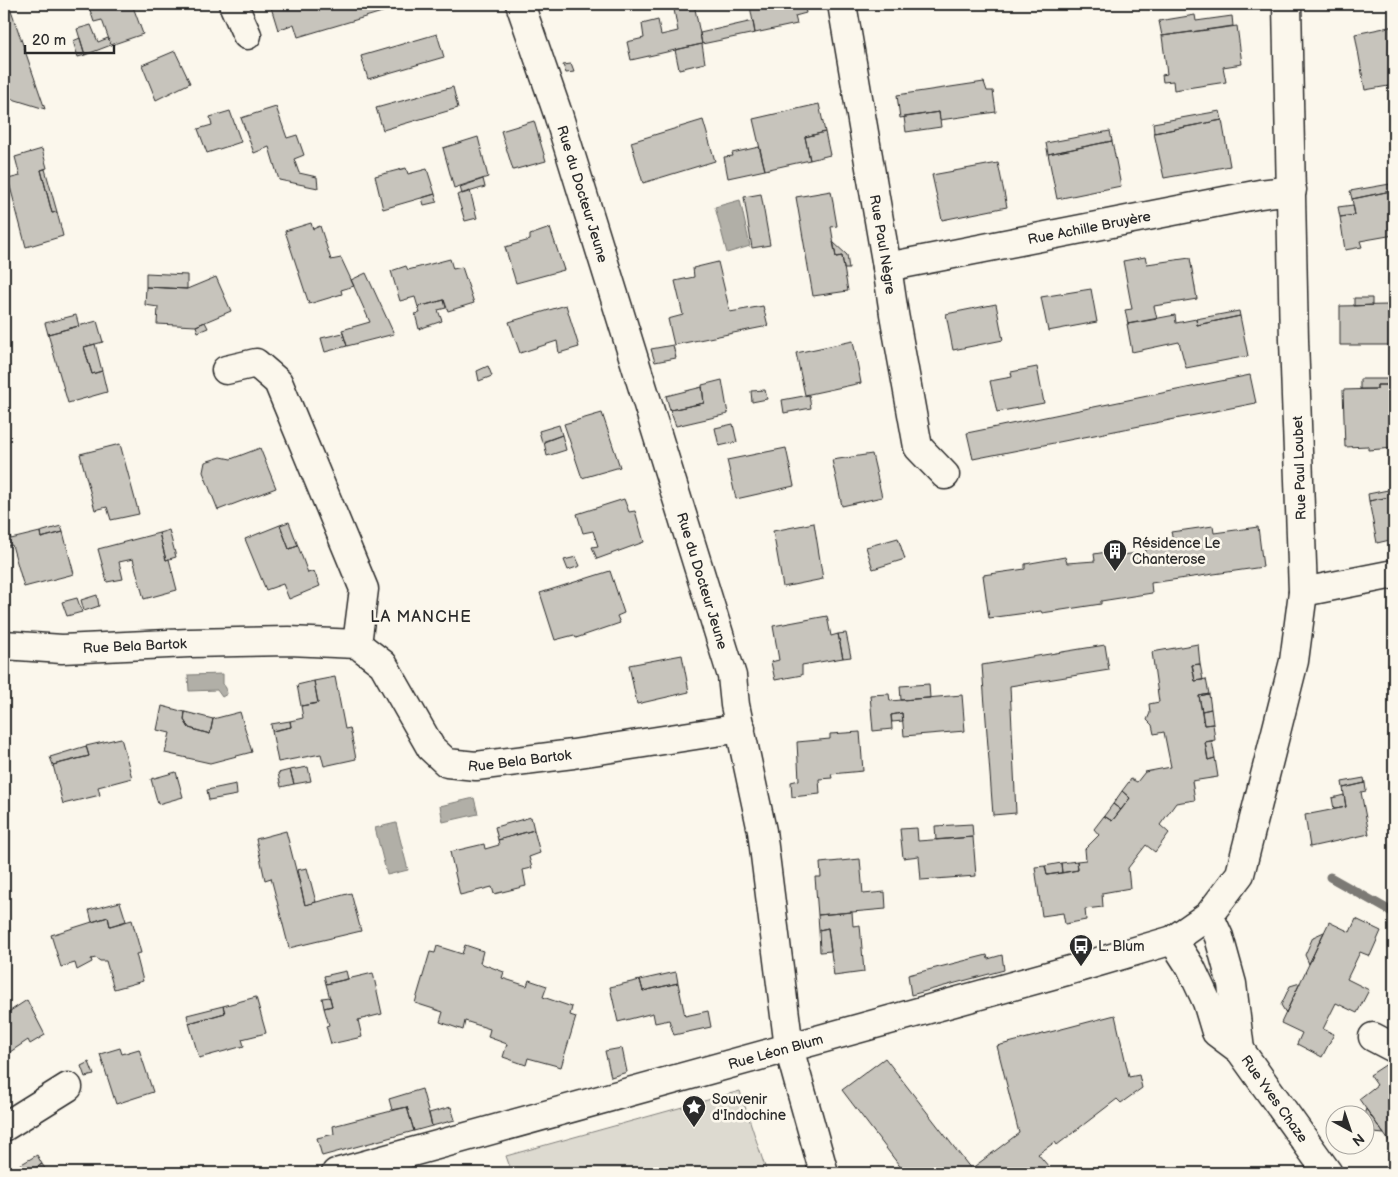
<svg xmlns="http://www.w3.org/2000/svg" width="1398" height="1177" font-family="'Balsamiq Sans',sans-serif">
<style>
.green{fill:#dddad0;stroke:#84827e}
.water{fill:#b1afa7;stroke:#7b7a75}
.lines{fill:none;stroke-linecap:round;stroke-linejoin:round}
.stream{stroke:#7b7a75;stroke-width:9}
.building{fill:#c7c4bc;stroke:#2b2b2b}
.street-casing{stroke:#2b2b2b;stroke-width:31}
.secondary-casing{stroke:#2b2b2b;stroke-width:31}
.street{stroke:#fbf7ec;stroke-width:28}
.secondary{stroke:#fbf7ec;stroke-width:28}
.labels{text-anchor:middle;stroke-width:5;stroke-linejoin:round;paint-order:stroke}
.street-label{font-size:14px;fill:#2b2b2b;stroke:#fbf7ec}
.poi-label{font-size:14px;fill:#2b2b2b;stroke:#fbf7ec;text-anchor:start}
.quarter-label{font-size:16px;letter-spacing:1px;fill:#2b2b2b;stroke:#fbf7ec}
</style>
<rect width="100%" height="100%" fill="#fbf7ec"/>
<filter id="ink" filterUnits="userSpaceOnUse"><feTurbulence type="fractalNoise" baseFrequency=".02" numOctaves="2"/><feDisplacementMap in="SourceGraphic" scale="10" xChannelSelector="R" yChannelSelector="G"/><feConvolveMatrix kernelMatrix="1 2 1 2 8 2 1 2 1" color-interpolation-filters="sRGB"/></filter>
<g filter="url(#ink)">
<!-- green -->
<path class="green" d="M740,1091L767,1173H512L506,1156Z"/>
<!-- water -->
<path class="water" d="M740,200L750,246L727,253L715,207Z
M223,674V684L226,688L227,694L222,697L217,690L189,691L188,675Z
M474,798L478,814L443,822L440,806Z
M396,823L408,870L387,875L375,828Z"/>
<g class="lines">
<!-- stream -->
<path class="stream" d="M1330,877L1394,913"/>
</g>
<!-- building -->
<path class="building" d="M88,4H132L143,34L111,45L102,20L94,22Z
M270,4H409L298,37L294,24L278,30Z
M673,4H694L702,44L631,60L627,42L644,38L642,24L658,20L661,35L678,31Z
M760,4H804L806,13L795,16L797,24L755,33L750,6Z
M11,10L45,109L6,97L4,89V12Z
M1195,15L1196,21L1232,16L1233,26L1162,36L1159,21Z
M753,21L755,33L702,44L700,33Z
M91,25L98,42L108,38L111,45L85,55L77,29Z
M1237,26L1242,64L1223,67L1226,82L1174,90L1173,81L1163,82L1162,75L1167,74L1162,36Z
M1394,26V85L1365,90L1355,34Z
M437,34L444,57L368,79L361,56Z
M80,38L85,55L78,57L73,41Z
M702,44L705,63L679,69L675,50Z
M175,51L190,83L156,100L142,65Z
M571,64L574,72L566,73L563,65Z
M984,82L987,91H993L996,112L940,120L939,112L900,118L897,95Z
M453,87L458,108L383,130L376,108Z
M819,104L825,132L805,137L810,160L765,170L753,119Z
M276,107L287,138L297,135L304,155L294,159L299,173L317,177L318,188L279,180L269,147L254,153L241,118Z
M230,111L241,142L207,153L198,129L212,125L210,117Z
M1220,111L1222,120L1154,133L1153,123Z
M939,112L941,127L906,132L904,117Z
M703,120L715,161L643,183L631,142Z
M1222,120L1230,166L1164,178L1154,133Z
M534,121L546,161L513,170L501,131Z
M1110,131L1112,141L1048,154L1046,143Z
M825,132L830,155L810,160L805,137Z
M478,137L488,177L454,188L443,148Z
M1112,141L1121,186L1057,199L1048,154Z
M759,147L765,170L728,178L724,157L733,156L732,153Z
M42,149L47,168L41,170L52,213L57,212L63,236L26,247L8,179L20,176L15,157Z
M998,163L1007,207L942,220L932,175Z
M406,168L408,174L427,169L435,194L383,209L375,176Z
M45,169L57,212L52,213L41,170Z
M483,179L485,187L462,194L460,187Z
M1390,184L1391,191L1352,199L1350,191Z
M470,191L477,218L465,221L457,195Z
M831,191L837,226L831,227L836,257L842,256L848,291L813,296L796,197Z
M1391,191L1394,208V235L1360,241L1362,247L1345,250L1340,217L1355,215L1352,199Z
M435,194L437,202L424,205L422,198Z
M761,194L770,245L752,248L744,197Z
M1353,205L1355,215L1340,217L1338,207Z
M311,223L313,229L320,226L331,260L341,258L354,286L341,290L342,294L309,304L285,231Z
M550,228L564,270L516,283L505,247L530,240V235Z
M833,242L847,255L849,269H844L842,256L836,257Z
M1145,257L1147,264L1190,258L1197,299L1154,306L1157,319L1128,324L1125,310L1132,309L1123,261Z
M450,259L453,269L462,267L474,303L448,311L444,300L418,307L415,297L400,301L391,271L406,266L408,270Z
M718,262L730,312L763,306L768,326L674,345L668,319L683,315L675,281L694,277L693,268Z
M146,273L187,275V289L146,287Z
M366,273L394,334L347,346L342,330L370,322L351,280Z
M216,277L231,311L205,322L196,326L157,324L158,307L145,305L146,287L187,289Z
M1091,289L1097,322L1048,331L1041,297Z
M1354,298H1372V305L1354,306Z
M1389,299H1394V334H1390L1389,345H1340V306L1388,305Z
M444,300L446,308L438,310L442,321L419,329L415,314L420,313L418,307Z
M996,304L1003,340L953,350L946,314Z
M566,305L579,347L559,353L557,341L520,353L509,322Z
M1239,311L1240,316L1197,325L1196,319Z
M76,315L79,326L48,334L45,323Z
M1175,315L1176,323L1196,319L1197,325L1240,316L1248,356L1186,368L1179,342L1132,352L1127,324Z
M97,321L103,342L84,347L92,374L102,371L107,392L68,403L48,334Z
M205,322L208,328L198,332L196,326Z
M343,333L347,346L325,352L321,338Z
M853,341L861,383L805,395L796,353Z
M95,344L102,371L92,374L84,347Z
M673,345L676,358L655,362L651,349Z
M488,366L492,376L479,381L477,371Z
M1037,367L1044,403L997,412L990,381L1012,377L1011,372Z
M1250,375L1256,403L973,459L967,433Z
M1360,379H1394V385H1377V389H1360Z
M722,380L728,414L676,426L670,410L704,403L702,385Z
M1377,385H1394V406H1388L1389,417H1394V448L1368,450V446L1345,447L1343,390L1377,389Z
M702,387L704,403L670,410L666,396Z
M765,390L767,399L752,402L751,391Z
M809,395L811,408L784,413L782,400Z
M1388,406H1394V417H1389Z
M602,413L620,467L582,478L564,424Z
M733,424L737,442L719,446L715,428Z
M559,425L562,435L542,442L539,431Z
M562,435L566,450L547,456L544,442Z
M120,444L139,514L111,520L107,507L95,510L80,454Z
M260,448L276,488L218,510L203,472L205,462L221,457L231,459Z
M786,448L794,486L736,499L727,460Z
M872,454L882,497L842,506L832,460Z
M1388,490L1390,497L1369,501L1368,494Z
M1394,496V539L1377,543L1369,501Z
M624,499L629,512L635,511L644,542L597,559L592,547L598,546L593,531L583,533L577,514Z
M4,516L11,539L40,532L41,538L63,532L74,574L24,587L12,545L4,547Z
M289,522L298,546L289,549L280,525Z
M814,523L823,579L783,587L773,531Z
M280,525L289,549L298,546L308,573L314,571L320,586L289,599L283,584L266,590L245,539Z
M61,526L63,532L41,538L40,532Z
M1213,526L1214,533L1258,527L1263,567L1151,583L1152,593L1101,601V604L1042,613L1041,611L989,618L983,575L1025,569V564L1065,557L1067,563L1095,561L1094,554L1113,551L1114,556L1146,552L1145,543L1173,539L1171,532Z
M169,530L176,557L166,560L159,533Z
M159,533L166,560L169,559L177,590L144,599L133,559L119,562L123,579L107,582L98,549Z
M898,538L905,559L873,569L866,547Z
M576,557L580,566L568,570L564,560Z
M610,571L624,613L617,616L620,623L576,638L574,635L555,640L540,593Z
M97,595L99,606L84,611L81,600Z
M77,598L82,612L67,616L62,602Z
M827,616L831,636L838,634L843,658L802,665V675L775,680L771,662L779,660L773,626Z
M846,633L851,657L843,658L838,634Z
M1198,644L1200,664L1192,665L1195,681L1206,679L1209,694L1199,696L1204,725L1213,724L1215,740L1205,742L1208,760L1215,758L1218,777L1192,781L1195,800L1176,803L1160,825L1169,833L1155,852L1146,845L1128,868L1130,888L1102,893L1103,907L1085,909L1086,920L1065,924L1063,913L1042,916L1035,867L1045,866L1047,875L1078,870L1077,861L1086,860L1085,849L1099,835L1094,829L1104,816L1112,821L1130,798L1122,791L1131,779L1137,782L1145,772L1171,767L1164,732L1154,734L1152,725L1147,720L1150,713L1149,704L1159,702L1152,652Z
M1105,645L1109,670L1010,686L1016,813L993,815L982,665Z
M682,655L689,692L637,704L629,665Z
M1200,664L1203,680L1195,681L1192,665Z
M335,677L345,729L350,728L356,759L324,766L321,754L278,762L272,731L291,727L290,721L303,718L301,706L318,703L314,681Z
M314,681L318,703L301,706L297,685Z
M929,684L930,698L901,700L900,686Z
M889,694L890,701L962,695L965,731L904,736L902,713L891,715L892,729L873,731L870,695Z
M1209,694L1211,709L1202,711L1199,696Z
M162,706L185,712L184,720L189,728L210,734L213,719L240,712L252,752L210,763L165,753L170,733L157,730Z
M1211,709L1213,724L1204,725L1202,711Z
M185,712L213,719L210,734L189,728L184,720Z
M902,713L903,721L892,722L891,715Z
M290,721L291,727L272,731L271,724Z
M860,732L863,771L831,774L832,778L819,779L820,794L792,797L791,782L799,780L797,742L830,739V734Z
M121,738L132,778L98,787L100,795L63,804L53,765L89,756L86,746Z
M1212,741L1215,758L1208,760L1205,742Z
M86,746L89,756L53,765L50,757Z
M308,767L311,781L294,784L290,770Z
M290,770L294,784L281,787L278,773Z
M176,772L183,797L158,804L151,779Z
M1364,778L1365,783L1343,788L1342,782Z
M1394,778V805L1388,779Z
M1365,783L1366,791L1361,792L1369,834L1310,847L1305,815L1346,807L1343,788Z
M236,784L237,795L209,800L207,790Z
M4,788L8,810L4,811Z
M1122,791L1130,798L1121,810L1113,804Z
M1344,795L1346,807L1334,809L1332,798Z
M1113,804L1121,810L1112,821L1104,816Z
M531,817L534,830L498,840L495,827Z
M972,824L973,837L936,840L935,826Z
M917,828L918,841L973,837L976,876L921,880L919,856L903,858L900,829Z
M534,830L540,853L529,857L532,868L523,870L526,886L494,894L492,887L460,895L450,852L484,844L485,849L499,845L498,840Z
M286,831L305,905L351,893L361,931L289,948L271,878L265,880L256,839Z
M860,859L863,894L885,892L886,909L818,915L815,877H821L820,863Z
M1077,861L1078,870L1062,873L1061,863Z
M1061,863L1062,873L1047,875L1045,866Z
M307,868L316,902L305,905L297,870Z
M120,902L126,921L110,926L108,917L92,922L89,910Z
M852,912L853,926L860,925L864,972L834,976L828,928L819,930L818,915Z
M108,917L110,926L132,920L141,953L136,954L143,981L114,989L106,961H100L96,958L91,959L92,962L77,970L75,963L61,967L51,935Z
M1356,919L1381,931L1370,956L1360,952L1347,979L1369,990L1357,1013L1336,1003L1323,1029L1334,1034L1322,1057L1297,1044L1302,1033L1281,1023L1329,922L1350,932Z
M828,928L831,951L820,952L819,930Z
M1324,932L1309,964L1305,955L1313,937Z
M465,945L483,951L480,963L504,972L502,978L527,986L529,980L547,986L543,997L572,1007L570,1015L576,1017L561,1067L528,1058L526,1065L503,1057L507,1044L488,1037L490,1029L465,1021L463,1030L440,1022L443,1012L415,1003L430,952L435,953L437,946L462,954Z
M987,955L988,959L1002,955L1004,970L911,995L908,975Z
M346,971L348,979L326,984L324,976Z
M676,972L678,983L643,991L640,980Z
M373,973L382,1014L358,1020L362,1037L331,1044L326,1026L329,1025L324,1008L332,1006L326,984Z
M640,980L643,991L678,983L685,1016L708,1011L711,1027L674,1035L669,1020L655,1023L653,1013L618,1022L610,987Z
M1300,983L1286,1013L1281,1005L1290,986Z
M256,997L266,1033L242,1039L244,1046L199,1058L189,1023L225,1013L223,1006Z
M330,997L332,1006L324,1008L322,998Z
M27,1000L45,1035L30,1044L28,1040L4,1056V1015Z
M223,1006L225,1013L189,1023L187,1015Z
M1115,1015L1129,1077L1139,1075L1142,1088L1121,1103L1117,1099L1057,1145L1055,1142L1038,1154L1054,1173H905L842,1090L885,1058L971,1169L1019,1133L997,1046Z
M120,1048L122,1054L139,1049L153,1092L116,1104L100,1054Z
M622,1048L627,1072L611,1077L605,1051Z
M1393,1060L1394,1062V1148L1359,1099L1377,1085L1370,1075Z
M89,1062L94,1075L85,1077L81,1066Z
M422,1089L432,1126L414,1131L407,1107L392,1110L389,1099Z
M407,1107L414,1131L322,1156L317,1138L334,1134L333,1126Z
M451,1107L455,1120L432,1126L429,1113Z
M1366,1109L1384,1134L1374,1133L1366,1121V1114H1364Z
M37,1155L42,1164L27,1173H16L13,1169Z
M42,1164L48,1173H27Z"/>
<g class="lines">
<!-- street casing -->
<g class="street-casing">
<g id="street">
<path d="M233,4L247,35"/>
<path id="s1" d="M520,4L558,114L732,676L735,705L762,831L789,1048L824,1173"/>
<path id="s2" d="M842,4L887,267L894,314L918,447L945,475"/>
<path id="s3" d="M887,267L1260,194L1292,190"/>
<path d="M226,370L256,363L278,382L364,589L357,644"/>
<path d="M1303,592L1394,574"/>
<path id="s4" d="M4,645L62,649L189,643L289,641L357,644L383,664L431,748L447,763L476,766L573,754L741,728"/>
<path d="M1209,915L1219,937L1232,984L1240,1050"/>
<path id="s5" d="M1173,940L1191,968L1207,1002L1216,1032L1240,1050L1328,1173"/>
<path d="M1373,1037L1394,1048"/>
<path d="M4,1127L68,1087"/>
</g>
</g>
<!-- secondary casing -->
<g class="secondary-casing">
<g id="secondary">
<path id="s6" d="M336,1173L1081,967L1173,940L1209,915L1240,874L1294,661L1303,592L1294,340L1287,4"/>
</g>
</g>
<!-- street -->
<use href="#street" class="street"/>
<!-- secondary -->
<use href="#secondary" class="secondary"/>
</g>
</g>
<!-- icons -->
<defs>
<g id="building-pin" transform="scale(1.25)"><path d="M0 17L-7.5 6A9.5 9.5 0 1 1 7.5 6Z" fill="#2b2b2b" stroke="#fbf7ec"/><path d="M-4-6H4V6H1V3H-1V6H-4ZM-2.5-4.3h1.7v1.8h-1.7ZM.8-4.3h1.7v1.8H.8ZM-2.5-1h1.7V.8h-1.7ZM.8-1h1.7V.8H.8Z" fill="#fff"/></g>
<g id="bus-pin" transform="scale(1.25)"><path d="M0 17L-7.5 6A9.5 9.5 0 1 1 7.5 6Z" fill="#2b2b2b" stroke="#fbf7ec"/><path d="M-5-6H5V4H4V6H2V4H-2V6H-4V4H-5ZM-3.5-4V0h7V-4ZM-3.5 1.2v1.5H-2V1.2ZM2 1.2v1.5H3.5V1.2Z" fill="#fff"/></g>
<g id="sight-pin" transform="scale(1.25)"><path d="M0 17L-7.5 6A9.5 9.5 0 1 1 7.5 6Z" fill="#2b2b2b" stroke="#fbf7ec"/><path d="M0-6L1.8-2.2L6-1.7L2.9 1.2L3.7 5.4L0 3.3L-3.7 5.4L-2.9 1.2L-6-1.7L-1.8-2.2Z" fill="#fff"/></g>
</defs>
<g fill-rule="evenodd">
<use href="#building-pin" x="1115" y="551"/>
<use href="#bus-pin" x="1081" y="946"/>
<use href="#sight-pin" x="694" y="1107"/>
</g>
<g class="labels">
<!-- street labels -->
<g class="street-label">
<text dy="5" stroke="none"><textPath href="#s1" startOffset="200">Rue du Docteur Jeune</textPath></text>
<text dy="5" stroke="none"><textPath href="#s3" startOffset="206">Rue Achille Bruyère</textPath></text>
<text dy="5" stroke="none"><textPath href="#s2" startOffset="244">Rue Paul Nègre</textPath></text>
<text transform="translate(1299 468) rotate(-92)" y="5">Rue Paul Loubet</text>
<text dy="5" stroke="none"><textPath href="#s1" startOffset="605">Rue du Docteur Jeune</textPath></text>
<text dy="5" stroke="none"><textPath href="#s4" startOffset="131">Rue Bela Bartok</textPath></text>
<text dy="5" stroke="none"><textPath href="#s4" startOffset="578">Rue Bela Bartok</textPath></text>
<text dy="5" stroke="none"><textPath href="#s6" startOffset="456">Rue Léon Blum</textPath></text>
<text dy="5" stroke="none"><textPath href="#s5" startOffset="192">Rue Yves Chaze</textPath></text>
</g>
<!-- poi labels -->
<g class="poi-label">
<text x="1132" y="548">Résidence Le<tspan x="1132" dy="16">Chanterose</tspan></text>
<text x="1098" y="951">L. Blum</text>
<text x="712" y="1104">Souvenir<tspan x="712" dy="16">d'Indochine</tspan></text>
</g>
<!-- quarter labels -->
<g class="quarter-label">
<text x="421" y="622">LA MANCHE</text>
</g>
</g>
<!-- margin -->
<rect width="1398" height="1177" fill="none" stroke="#fbf7ec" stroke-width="20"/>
<rect x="10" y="10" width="1378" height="1157" fill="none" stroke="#2b2b2b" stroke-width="2" filter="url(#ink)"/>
<!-- north arrow -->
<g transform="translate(1350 1130) rotate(140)"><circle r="24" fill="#fbf7ec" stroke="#a8a59f"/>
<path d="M0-4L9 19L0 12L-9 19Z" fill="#2b2b2b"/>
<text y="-8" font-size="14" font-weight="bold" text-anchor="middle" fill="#2b2b2b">N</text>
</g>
<!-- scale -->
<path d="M25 45v8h89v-8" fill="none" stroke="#2b2b2b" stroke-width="2.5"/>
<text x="32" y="45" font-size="15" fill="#2b2b2b" stroke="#fbf7ec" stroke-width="4" paint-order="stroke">20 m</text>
</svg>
